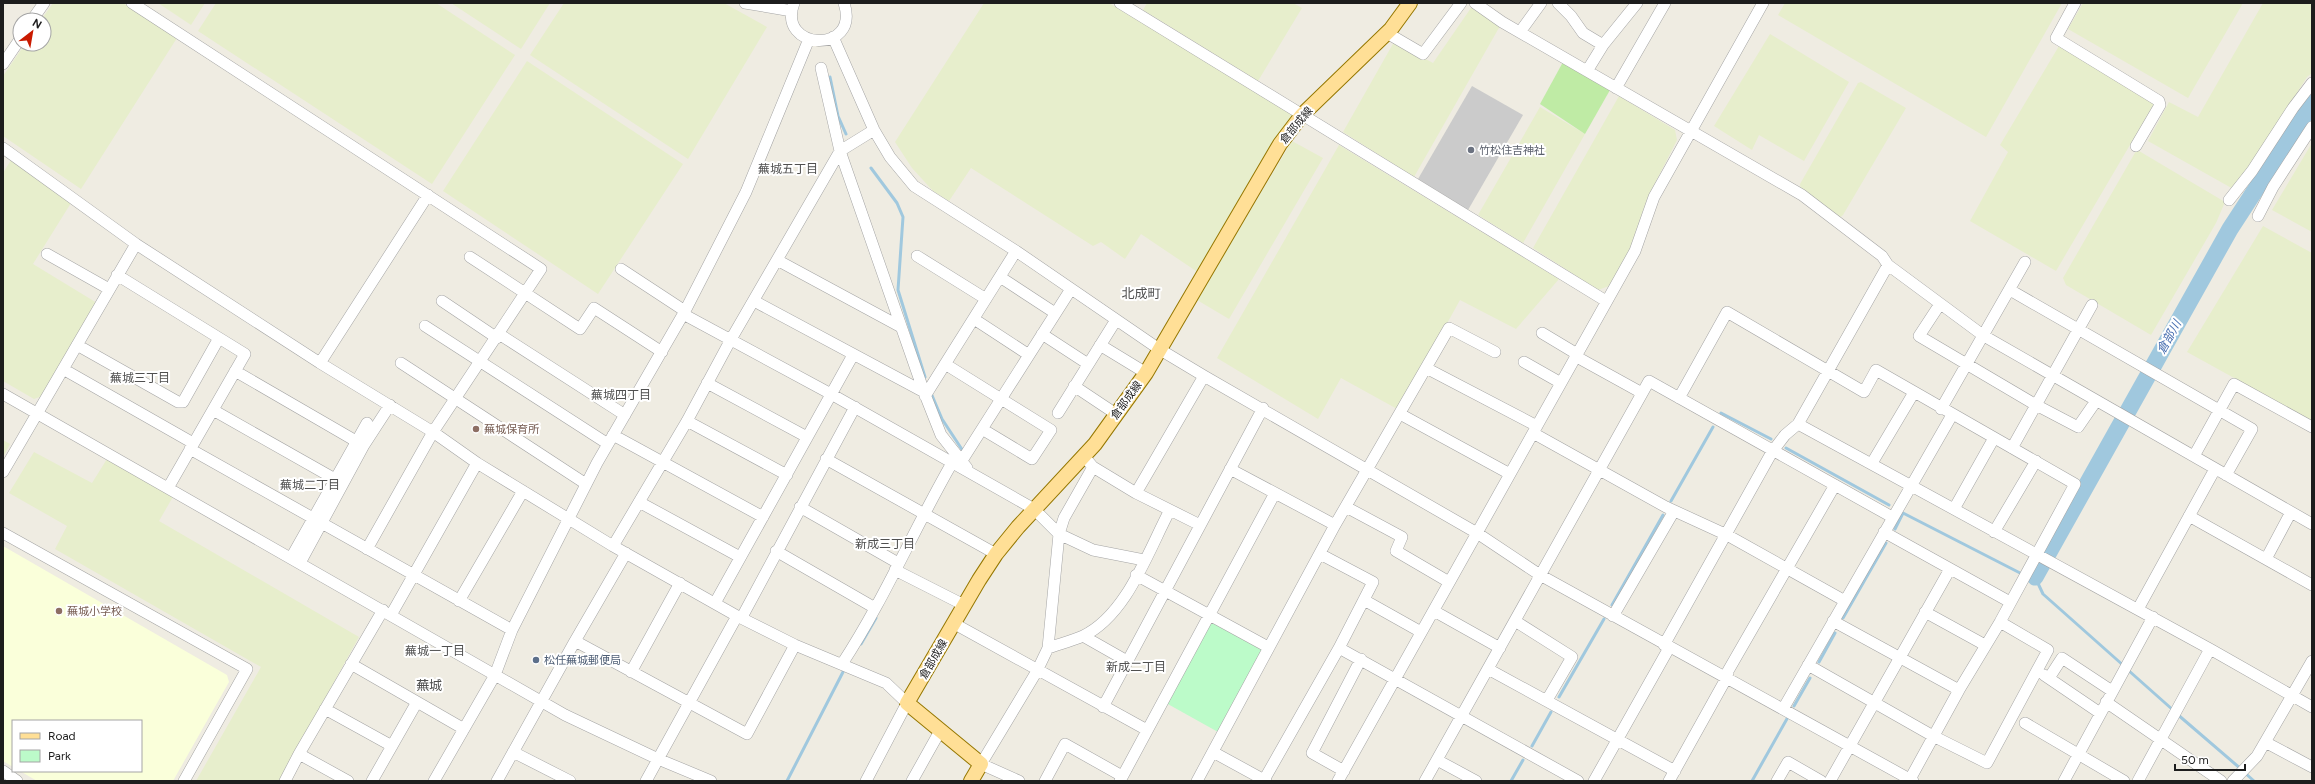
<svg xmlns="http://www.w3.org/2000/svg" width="2315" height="784" font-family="Figtree,'Noto Sans JP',sans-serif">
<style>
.education{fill:#faffda}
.religious{fill:#cbcbcb}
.farmland{fill:#e7eecc}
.grass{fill:#bfeba5}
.park{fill:#bcfbc9}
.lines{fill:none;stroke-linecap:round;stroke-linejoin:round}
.stream{stroke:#a0c8de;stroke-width:3}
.river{stroke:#a0c8de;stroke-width:17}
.minor-casing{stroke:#a4a4a4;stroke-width:12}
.major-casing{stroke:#957700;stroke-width:16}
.minor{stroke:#fff;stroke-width:11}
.major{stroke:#ffdf96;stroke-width:14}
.worship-dot{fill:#6b7280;stroke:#fff;stroke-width:1.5}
.education-dot{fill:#8d6e63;stroke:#fff;stroke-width:1.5}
.service-dot{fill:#5c6f8a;stroke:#fff;stroke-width:1.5}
.labels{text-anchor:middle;stroke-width:4;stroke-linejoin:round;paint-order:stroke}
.street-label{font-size:11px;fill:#1d1d1d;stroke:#fff}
.worship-label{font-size:11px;fill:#5b616d;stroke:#fff;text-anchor:start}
.education-label{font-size:11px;fill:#785e54;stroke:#fff;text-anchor:start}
.service-label{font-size:11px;fill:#4e5e75;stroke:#fff;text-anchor:start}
.neighbourhood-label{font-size:12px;fill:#505050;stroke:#fff}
.water-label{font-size:12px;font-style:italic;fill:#466db0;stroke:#fff}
.quarter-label{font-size:13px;fill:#505050;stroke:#fff}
</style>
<rect width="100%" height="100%" fill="#efece2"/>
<!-- education -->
<path class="education" d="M3,546L227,675L229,682L173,781H37L20,771H141V721H13V767L3,761Z"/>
<!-- religious -->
<path class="religious" d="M1472,86L1523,115L1468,210L1418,179Z"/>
<!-- farmland -->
<path class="farmland" d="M53,3H123L177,38L81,189L3,136V76L25,44H44V20H41Z
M158,3H205L191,25Z
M216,3H436L515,55L432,184L198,31Z
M451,3H550L521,49Z
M564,3H724L767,27L688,159L530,55Z
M984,3H1109L1297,115L1199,273L1141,234L1125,259L1101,242L1093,246L971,168L949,201L933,191L912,168L895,142Z
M1147,3H1293L1302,8L1258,81L1143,10Z
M1785,3H2062L1986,137L1778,15Z
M2083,3H2243L2188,98L2068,29Z
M2263,3H2312V73L2307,77L2235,190L2148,141L2169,102L2198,117Z
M1473,5L1500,26L1414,177L1343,132L1394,42L1433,63Z
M1770,34L1849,82L1804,161L1759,135L1752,150L1714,126Z
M2059,46L2154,104L2056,271L1970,221L2008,152L2000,145Z
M527,61L683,164L598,294L443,191Z
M1861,82L1906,108L1843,215L1838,219L1801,191L1800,184L1858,83Z
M1619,96L1675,130L1677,140L1647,199L1629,251L1609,286L1598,290L1533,248Z
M1540,107L1585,134L1523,243L1478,215Z
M1292,141L1323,158L1229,319L1197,300Z
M2312,143V232L2272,210Z
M1339,145L1559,279L1516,329L1460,300L1399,410L1341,378L1318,419L1217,358Z
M2136,151H2139L2225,202L2216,223L2151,335L2066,285L2063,278Z
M11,160L71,203L33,264L97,303L42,396L34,399L3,381V173Z
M2263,226L2312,253V421L2187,352Z
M3,440L10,444L3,457Z
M34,452L92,483L107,459L174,495L159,521L359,637L279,781H196L261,667L55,549L67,526L9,493Z"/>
<!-- grass -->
<path class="grass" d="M1563,62L1610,90L1585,134L1540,104Z"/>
<!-- park -->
<path class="park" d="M1209,621L1262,650L1218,732L1166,703Z"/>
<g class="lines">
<!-- stream -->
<path class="stream" d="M830,77L838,116L846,134
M871,168L897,203L903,217L898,290L925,377
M931,393L942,419L963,451
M1721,413L1771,439
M1786,448L1889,505
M1671,501L1713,427
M1895,529L1903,513L2022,574
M2028,575L2035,577L2043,594L2124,666
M1612,605L1663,515
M1843,618L1886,543
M861,644L876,618
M1819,662L1835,633
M2128,670L2173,710
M1559,697L1604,619
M1794,706L1810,678
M2177,714L2241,769
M1532,746L1551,712
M2245,773L2254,781
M787,781L843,672
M1511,781L1523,760
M1752,781L1788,717"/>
<!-- river -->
<path class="river" d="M2035,577L2230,229L2312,103"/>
<!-- minor casing -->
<g class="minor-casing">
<path id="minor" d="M132,3L541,269L433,432L367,549
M745,3L792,11
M794,3C776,51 861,55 844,3
M1120,3L1606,301
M1475,3L1502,22L1802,195L1882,256L1888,265L1984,336L2312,524
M1558,3L1571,16L1583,33L1603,45
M2075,3L2056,38L2159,101L2160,105L2136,146
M32,20L44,3
M1520,32L1541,3
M1387,33L1423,54L1461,3
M833,37L874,130L890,157L914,186L1016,251L1159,349L1204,376L1477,533L1540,575L1913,781
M3,64L20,39
M821,68L840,151L924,392L941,435L967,468
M1587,71L1603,45L1637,3
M1616,88L1665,3
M3,148L136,244L320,363L433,432L477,463L613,546L737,616L795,645L886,683L907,703L866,781
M2229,200L2252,171L2293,108L2312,83
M2258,216L2273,187L2312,127
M47,254L109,289
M917,256L986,299
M470,257L580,329L594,308L662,352
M777,260L901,327
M621,269L685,311
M117,275L245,354L168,488
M1000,277L1055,313
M2010,290L2252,429L2226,475
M442,301L497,338
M754,301L924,392
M1940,304L1919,336L2036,405L2078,427L2096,401
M683,314L831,394L1034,509L1059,534L1048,648L1037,671L981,764L1019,781
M974,319L1029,355
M425,326L608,444
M1542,333L1577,354
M499,334L625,415
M1042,334L1088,364
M77,345L178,402H183L219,338
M1100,345L1146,373
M1575,356L1642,393
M1524,362L1561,383
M320,363L428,195
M401,363L586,484
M945,364L1051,430L1032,459L982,429
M1426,368L1537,426
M63,369L193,443
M235,371L361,444
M707,383L807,437
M1074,386L1116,414
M3,394L565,715L658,759L711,781
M925,396L1016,251
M1679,398L1727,312L1864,392L1876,370L2075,484L2000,622L1959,690L1909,781
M1941,409L2025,262
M213,410L342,483
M1058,413L1116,320
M1400,414L1510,474
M687,421L787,475
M1798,424L1888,265
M1533,433L1666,507L1727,535L1845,601
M613,435L763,517
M2012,448L2092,305
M190,449L512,630
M2194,456L2234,384L2312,427
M826,459L996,554
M1088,461L1093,467L1136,493L1200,525
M961,462L1071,289
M1872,463L1913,394
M1093,467L1064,518L1059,534L1093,550L1144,560
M1230,469L1335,525
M3,472L136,244
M1136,493L1204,376
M639,502L740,557
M800,507L898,563
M1346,507L1402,537L1396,551L1449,582
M1954,509L1994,438
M2189,516L2312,585
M1884,532L2010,602
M1994,532L2036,461
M3,533L247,669L184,781
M613,546L687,421L730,341L840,151L874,130
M776,551L875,608
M626,553L575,641L747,734L795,645
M291,558L367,423
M2266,559L2291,512
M300,563L364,445L390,405
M895,570L964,605
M1136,575L1268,647
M1364,600L1421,632
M459,601L523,491
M715,603L853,355
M2138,609L2215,469
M1434,611L1500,648
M1925,612L1985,645
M391,615L477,463
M1613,616L1674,511
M742,617L855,407
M1515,621L1572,657L1547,700
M1833,621L1959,690
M953,623L1147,730
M1083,636L1127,661
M1664,645L1772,452L1785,435L1798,424L2210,649L2312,707
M1048,648C1059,644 1072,641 1083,636C1127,615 1148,551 1170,510
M1339,648L1578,781
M351,664L464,729
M842,664C884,600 914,529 952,463
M1808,665L1933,736L1987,763L2048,650L2000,622
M1488,669L1675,771
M631,672L680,583
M2044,675L2100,713
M2049,678L2062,658L2112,691
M2106,702L2221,781
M1103,707L1263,408
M325,709L392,746
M1783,709L1952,415
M2025,723L2124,781
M2265,742L2312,767
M513,752L570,781
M1213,752L1266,781
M1437,760L1476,781
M3,771L17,781
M1344,771L1312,753L1361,659
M1264,780L1339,648L1373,582L1320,554
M285,781L299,754
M348,781L299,754L383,610
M372,781L417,702
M434,781L495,675L512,630L597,463L685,311L746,192L809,39
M497,781L575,641
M646,781L737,616
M912,781L940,731
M1045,781L1065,744L1122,776
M1120,781L1275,493
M1197,781L1335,525L1449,328L1495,352
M1338,781L1635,251L1654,197L1763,3
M1425,781L1649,381L1892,517
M1594,781L1669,648
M1669,781L1727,677L1728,671L1835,485
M1777,781L1788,762L1821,781
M1830,781L1950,569
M2064,781L2153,617
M2138,781L2210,649
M2233,781L2257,756L2312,661"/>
</g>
<!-- major casing -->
<g class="major-casing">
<path id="major" d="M971,781L981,764L907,703L979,580L996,554L1018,527L1095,444L1146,373L1280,144L1302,115L1391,29L1410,3"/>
</g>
<!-- minor -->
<use href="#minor" class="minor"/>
<!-- major -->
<use href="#major" class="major"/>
</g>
<!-- markers -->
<circle class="worship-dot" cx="1471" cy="150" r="4"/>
<g class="education-dot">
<circle cx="476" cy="429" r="4"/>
<circle cx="59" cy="611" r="4"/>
</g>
<circle class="service-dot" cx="536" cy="660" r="4"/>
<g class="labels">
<!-- street labels -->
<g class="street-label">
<text transform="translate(1296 125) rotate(-50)" y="4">倉部成線</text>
<text transform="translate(1126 400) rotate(-54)" y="4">倉部成線</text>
<text transform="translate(933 659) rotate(-60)" y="4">倉部成線</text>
</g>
<!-- worship labels -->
<g class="worship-label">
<text x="1479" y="154">竹松住吉神社</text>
</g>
<!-- education labels -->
<g class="education-label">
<text x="484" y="433">蕪城保育所</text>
<text x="67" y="615">蕪城小学校</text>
</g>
<!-- service labels -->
<g class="service-label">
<text x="544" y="664">松任蕪城郵便局</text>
</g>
<!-- neighbourhood labels -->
<g class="neighbourhood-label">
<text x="788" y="173">蕪城五丁目</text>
<text x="140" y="382">蕪城三丁目</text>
<text x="621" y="399">蕪城四丁目</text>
<text x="310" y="489">蕪城二丁目</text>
<text x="885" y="548">新成三丁目</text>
<text x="435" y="655">蕪城一丁目</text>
<text x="1136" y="671">新成二丁目</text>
</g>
<!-- water labels -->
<g class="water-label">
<text transform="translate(2169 337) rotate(-61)" y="4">倉部川</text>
</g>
<!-- quarter labels -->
<g class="quarter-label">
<text x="1141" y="298">北成町</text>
<text x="429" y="690">蕪城</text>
</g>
</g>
<!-- border -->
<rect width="2315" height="784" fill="none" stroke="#1d1d1d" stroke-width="8"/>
<!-- legend -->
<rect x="12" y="720" width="130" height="52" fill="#ffffff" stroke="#a5a5a5"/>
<rect x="20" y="733" width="20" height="6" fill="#ffdf96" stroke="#a5a5a5"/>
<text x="48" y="740" font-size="12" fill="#1d1d1d">Road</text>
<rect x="20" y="750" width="20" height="12" fill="#bcfbc9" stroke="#a5a5a5"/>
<text x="48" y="760" font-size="12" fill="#1d1d1d">Park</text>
<!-- north arrow -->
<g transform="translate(32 32) rotate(31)"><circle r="19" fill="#ffffff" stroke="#a5a5a5"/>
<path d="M0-3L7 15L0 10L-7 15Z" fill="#c91a00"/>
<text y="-6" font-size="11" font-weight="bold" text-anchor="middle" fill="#1d1d1d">N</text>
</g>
<!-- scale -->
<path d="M2175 764v6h70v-6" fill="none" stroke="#1d1d1d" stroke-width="2"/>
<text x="2181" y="764" font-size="12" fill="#1d1d1d" stroke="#ffffff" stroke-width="3" paint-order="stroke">50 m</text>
</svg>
